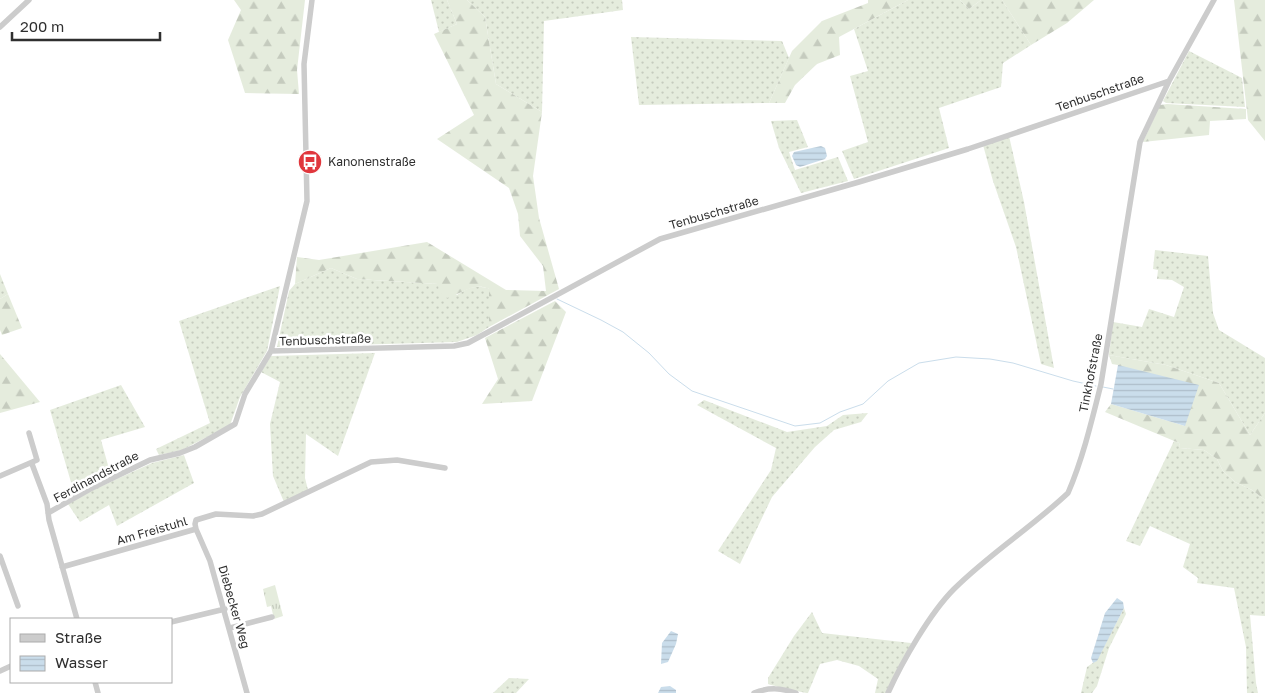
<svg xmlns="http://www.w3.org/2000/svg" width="1265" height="693" font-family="'Golos Text',sans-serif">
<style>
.grass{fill:url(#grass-dots)}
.forest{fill:url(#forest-firs)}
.park{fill:url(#park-tufts)}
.water{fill:url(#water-rules)}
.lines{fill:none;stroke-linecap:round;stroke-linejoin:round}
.stream{stroke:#caddeb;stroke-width:1}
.minor{stroke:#ccc;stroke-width:5.5}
.labels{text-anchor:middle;stroke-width:5;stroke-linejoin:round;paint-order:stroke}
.street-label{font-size:12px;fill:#2f2f2f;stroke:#fff}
.poi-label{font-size:12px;fill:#2f2f2f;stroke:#fff;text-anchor:start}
</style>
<defs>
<pattern id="grass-dots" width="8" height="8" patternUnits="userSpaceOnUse" patternTransform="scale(1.25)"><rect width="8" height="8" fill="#e5ecdd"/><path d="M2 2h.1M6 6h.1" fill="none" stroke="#c5cbbe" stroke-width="1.8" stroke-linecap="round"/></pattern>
<pattern id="forest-firs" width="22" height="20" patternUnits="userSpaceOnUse" patternTransform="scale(1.25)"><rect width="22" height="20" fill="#e5ecdd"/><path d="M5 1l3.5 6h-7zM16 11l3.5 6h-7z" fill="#c5cbbe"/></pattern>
<pattern id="park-tufts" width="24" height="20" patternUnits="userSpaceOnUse" patternTransform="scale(1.25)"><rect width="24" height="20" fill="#e5ecdd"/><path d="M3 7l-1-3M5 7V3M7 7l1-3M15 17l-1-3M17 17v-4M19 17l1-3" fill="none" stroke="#c5cbbe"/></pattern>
<pattern id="water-rules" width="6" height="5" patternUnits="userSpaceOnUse" patternTransform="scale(1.25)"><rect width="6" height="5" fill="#caddeb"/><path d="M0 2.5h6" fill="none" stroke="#aebeca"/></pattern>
</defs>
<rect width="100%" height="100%" fill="#fff"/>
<!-- grass -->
<path class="grass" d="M431,0H447L457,24L439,32Z
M467,0H622L623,10L544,21L542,112L496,84L485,17Z
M908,0H960L969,9L981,0H1002L1031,45L1003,63L1001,87L939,108L949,148L854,179L842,151L868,142L850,76L868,71L854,29Z
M631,37L782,41L789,58L769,103L639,105Z
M1189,51L1242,78L1245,107L1166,103L1163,101Z
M797,120L808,147L789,152L795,170L838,157L848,181L801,193L779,148L771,121Z
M1009,136L1024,202L1054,368L1041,364L1016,247L993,181L983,145Z
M1155,250L1208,256L1213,313L1219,330L1265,358V413L1250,435L1219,383L1166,365L1109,355L1113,322L1142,327L1149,309L1174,317L1184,287L1172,280L1157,279L1158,270L1153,269Z
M331,268L357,279L438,284L457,295C467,288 477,284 489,289V327L477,335L457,342L277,347L289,291L295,284Z
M0,274L8,294L0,299Z
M280,286L267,351L240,397L230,425L182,450L159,455L156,449L210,423L179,321Z
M375,353L338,456L306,434L305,478L308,490L284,502L273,476L270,424L280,382L261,372L271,356Z
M121,385L145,427L101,440L111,476L75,496L50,410Z
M704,400L787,432L827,426L843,415L868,413L861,422L834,430L815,447L772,497L740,564L718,551L771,470L776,448L697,405Z
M1174,441L1179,443L1180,448L1204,450L1217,459L1223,471L1235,482L1252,490L1265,500V616L1250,615L1256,683L1258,693H1247L1246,647L1234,588L1197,583L1198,578L1183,567L1190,544L1150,526L1140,546L1126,541Z
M184,455L194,483L117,526L109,505L80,522L68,504L93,490L152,463Z
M1124,608L1126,614L1109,648L1097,686L1092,693H1081L1087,667L1097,660Z
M812,612L822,633L911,643L910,649L886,693H875L878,679L859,666L837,660L820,664L808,693C804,693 770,685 768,684V678L794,636Z
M509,678L529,679L516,693H493Z"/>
<!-- forest -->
<path class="forest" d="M234,0H305L297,70L299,94L245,93L228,40L241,10Z
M447,0H467L485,17L496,84L542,112L533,176L539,218L559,289L489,327V289C473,282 462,294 447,298L439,292L438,284L357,279L331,268L295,284L297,257L319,260L427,242L506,290L546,291L543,266L520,236L518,214L509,188L437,139L474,115L434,34L457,24Z
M868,0H908L839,37L840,55L817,64L795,85L785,103H769L792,51L822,21L868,3Z
M960,0H981L969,9Z
M1002,0H1094L1067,23L1031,45Z
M1234,0H1265V141L1248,120Z
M1167,104L1246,109V119L1210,121L1209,135L1143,142L1160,105Z
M8,294L22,328L2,335L0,330V299Z
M555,301L566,312L532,401L482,404L498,379L485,338Z
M0,354L40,402L0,413Z
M1109,355L1166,365L1219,383L1250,435L1265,413V500L1252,490L1235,482L1223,471L1217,459L1204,450L1180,448L1179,443L1105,412L1111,404L1185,426L1118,365L1112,364Z"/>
<!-- park -->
<path class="park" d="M275,585L283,616L274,619L271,606L267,607L263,589Z"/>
<!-- water -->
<path class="water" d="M821,146L825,148L827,156L825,159L800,167L796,165L792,156L794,152Z
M1118,365L1199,385L1185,426L1111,404Z
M1117,598L1123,602L1124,608L1097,661L1093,663L1091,658L1105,613Z
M671,631L678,634L676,644L668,662L661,664L662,643Z
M670,686L676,690V693H658L661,687Z"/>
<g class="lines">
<!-- stream -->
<path class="stream" d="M557,299L601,320L623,332L649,353L669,374L692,391L795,426L820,423L840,412L863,404L888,381L919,363L956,357L990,359L1013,363L1073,381L1096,386
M1103,387L1113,389"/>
<!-- minor -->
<path class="minor" d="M0,27L29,0
M271,351L454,346L468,343L660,239L859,182L968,149L1169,81
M32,464L47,504L49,520L77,619
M0,476L37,460L29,433
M48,513L90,489L150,460L180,453L195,447L235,424L245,394L271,351L307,201L304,64L312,0
M0,556L18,606
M62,567L196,529
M171,622L225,609
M230,628L272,617
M0,671L11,666
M95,682L98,693
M247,693L210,561L196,529L195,524L196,520L216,514L253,516L262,514L371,462L397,460L445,468
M754,693C769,687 781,688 796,693
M888,693C902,662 930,613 954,589C989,554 1032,527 1068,493C1083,458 1092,420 1101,384L1140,142L1169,81L1214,0"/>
</g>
<!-- icons -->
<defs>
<g id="bus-disc" transform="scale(1.25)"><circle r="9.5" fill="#e0373d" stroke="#fff"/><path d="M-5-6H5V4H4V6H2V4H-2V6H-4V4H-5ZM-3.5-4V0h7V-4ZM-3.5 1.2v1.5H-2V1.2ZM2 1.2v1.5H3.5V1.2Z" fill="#fff"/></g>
</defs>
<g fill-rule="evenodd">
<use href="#bus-disc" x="310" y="162"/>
</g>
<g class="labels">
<!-- street labels -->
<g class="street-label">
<text transform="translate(1100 93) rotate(-19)" y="4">Tenbuschstraße</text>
<text transform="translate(714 213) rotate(-16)" y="4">Tenbuschstraße</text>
<text transform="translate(325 340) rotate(-2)" y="4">Tenbuschstraße</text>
<text transform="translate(1091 373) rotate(-79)" y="4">Tinkhofstraße</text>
<text transform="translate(96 477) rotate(-28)" y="4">Ferdinandstraße</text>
<text transform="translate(152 531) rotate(-16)" y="4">Am Freistuhl</text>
<text transform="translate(234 607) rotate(74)" y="4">Diebecker Weg</text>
</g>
<!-- poi labels -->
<g class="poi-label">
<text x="328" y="166">Kanonenstraße</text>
</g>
</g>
<!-- legend -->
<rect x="10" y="618" width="162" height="65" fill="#ffffff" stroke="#acacac"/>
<rect x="20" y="634" width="25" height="8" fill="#cccccc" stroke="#acacac"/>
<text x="55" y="643" font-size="15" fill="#2f2f2f">Straße</text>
<rect x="20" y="656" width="25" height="15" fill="url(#water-rules)" stroke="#acacac"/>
<text x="55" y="668" font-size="15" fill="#2f2f2f">Wasser</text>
<!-- scale -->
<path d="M12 32v8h148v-8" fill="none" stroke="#2f2f2f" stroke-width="2.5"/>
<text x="20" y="32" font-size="15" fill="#2f2f2f" stroke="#ffffff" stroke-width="4" paint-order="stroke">200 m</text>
</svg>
